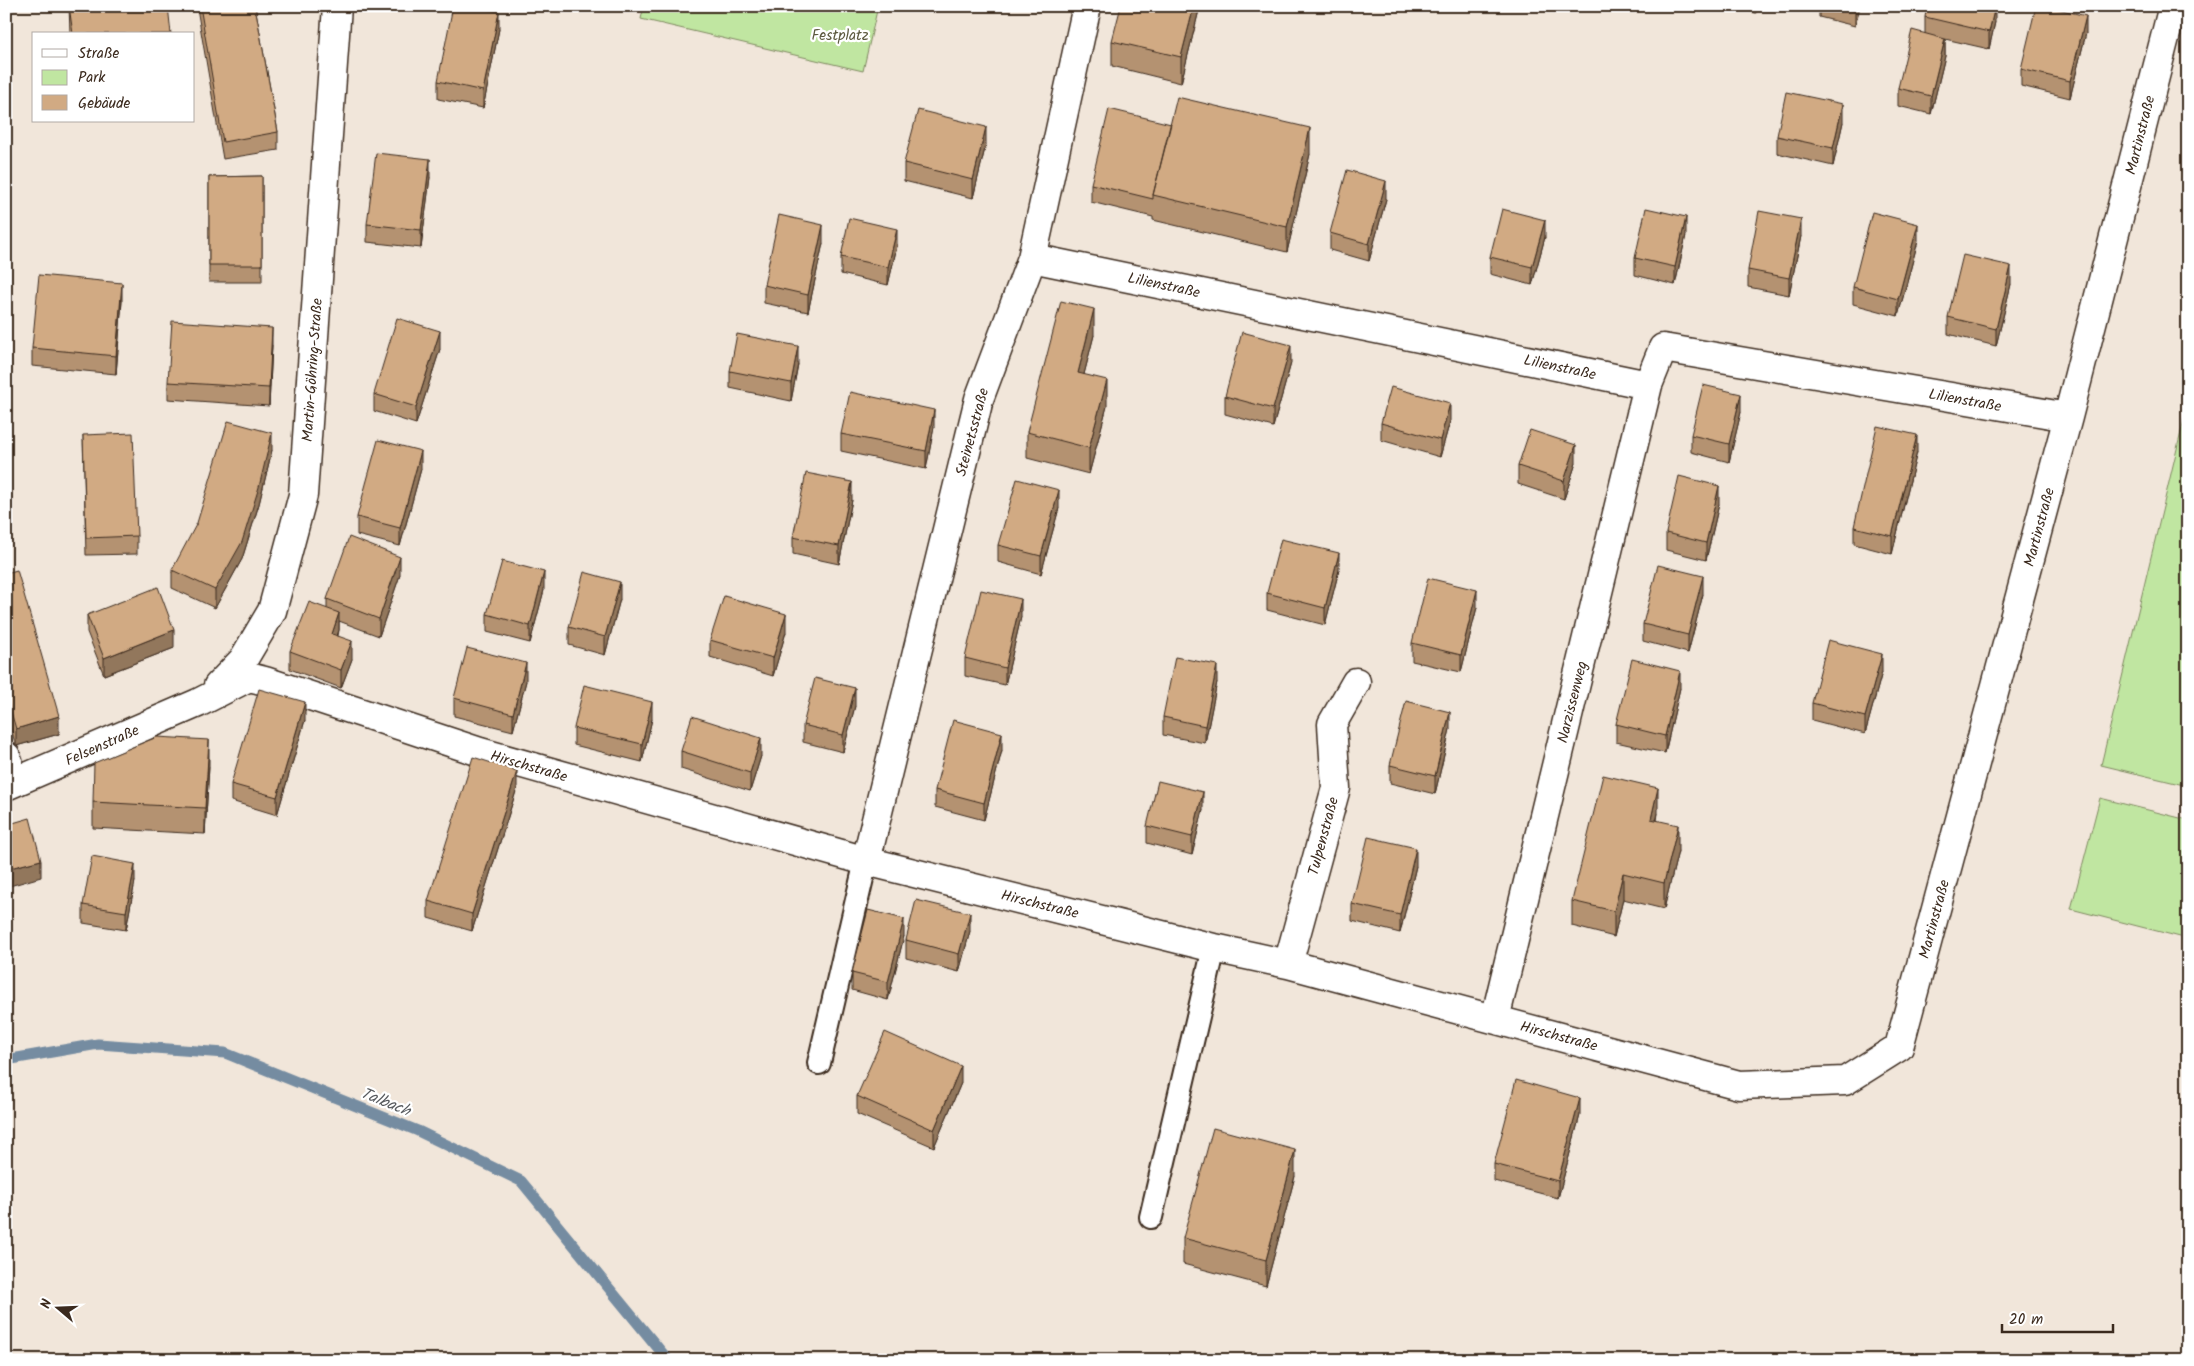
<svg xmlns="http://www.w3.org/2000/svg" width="2194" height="1366" font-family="Kalam,sans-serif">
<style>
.green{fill:#c0e6a1;stroke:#7e8860}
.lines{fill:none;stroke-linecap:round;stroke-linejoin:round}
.stream{stroke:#758ca1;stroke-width:11}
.service-casing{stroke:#3b2a1e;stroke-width:26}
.minor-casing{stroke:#3b2a1e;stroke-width:31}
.service{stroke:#fff;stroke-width:22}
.minor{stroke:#fff;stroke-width:28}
.wall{fill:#b49271;stroke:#3b2a1e}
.shaded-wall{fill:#92775c;stroke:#3b2a1e}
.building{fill:#d1aa83;stroke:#3b2a1e}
.labels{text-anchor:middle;stroke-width:4.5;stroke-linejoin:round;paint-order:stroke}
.park-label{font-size:15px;fill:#5c593f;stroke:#fff}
.street-label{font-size:15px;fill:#3b2a1e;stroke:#fff}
.water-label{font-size:16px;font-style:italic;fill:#585b5f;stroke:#fff}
</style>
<rect width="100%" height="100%" fill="#f1e6da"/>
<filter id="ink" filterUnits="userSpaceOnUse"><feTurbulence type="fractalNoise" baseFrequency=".02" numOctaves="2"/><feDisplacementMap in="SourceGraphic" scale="10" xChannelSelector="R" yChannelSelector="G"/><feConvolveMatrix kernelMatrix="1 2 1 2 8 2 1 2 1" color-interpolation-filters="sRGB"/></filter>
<g filter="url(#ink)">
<!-- green -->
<path class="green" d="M644,6H878L863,71L641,19Z
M2188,403V786L2101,765Z
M2100,798L2188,820V939L2071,909Z"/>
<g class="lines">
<!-- stream -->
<path class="stream" d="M6,1060L98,1044L225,1053L418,1131L521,1181L668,1360"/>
<!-- service casing -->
<g class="service-casing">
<path id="service" d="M819,1063L866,861
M1151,1217L1214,948"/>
</g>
<!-- minor casing -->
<g class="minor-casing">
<path id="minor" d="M1032,258L1648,385L1663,348L2068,417
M218,686L243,660L272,611L303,495L337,6
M6,756L15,782
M6,786L198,703L249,677L265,681L480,752L866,861L1214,948L1288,964L1739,1085L1845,1081L1899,1047L2068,417L2173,6
M866,861L979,399L1032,258L1087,6
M1288,964L1336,788L1332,724L1356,682
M1495,1019L1648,385"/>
</g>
<!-- service -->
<use href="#service" class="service"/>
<!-- minor -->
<use href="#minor" class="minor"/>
</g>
<!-- wall -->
<path class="wall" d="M69,6L171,34H70Z
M198,6H255L278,132V150L223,159L198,14Z
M1200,6L1181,83L1112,66V41Z
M1728,6H1757L1756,13Z
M1819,6H1860L1855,26L1819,17Z
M1925,17L1995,22L1989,49L1945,39V56L1931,114L1898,106V88L1925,34Z
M499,29L483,108L438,99V81Z
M2086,33L2070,98L2021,86V69Z
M1843,122L1833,166L1777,153V136Z
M1171,124L1310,154L1287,252L1153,220V217L1091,202V184Z
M986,144L973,198L904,181V163Z
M262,176V282H209V177Z
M430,177L421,248L367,242V224Z
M1386,199L1369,261L1330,250V233Z
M1686,235L1675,285L1635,275V258Z
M1801,236L1789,295L1748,287V270Z
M1545,237L1532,285L1490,274V257Z
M1918,241L1898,316L1853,304V287Z
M823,243L808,312L764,303V285Z
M897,246L888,285L841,274V257Z
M2011,284L1996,346L1948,334V317Z
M122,301L116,374L32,366V348Z
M1094,335L1084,374L1107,406L1089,474L1027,458V432Z
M272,345L269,406L168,399V382Z
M440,349L416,424L374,411V394Z
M1291,363L1273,427L1225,414V396Z
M798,364L791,401L730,388V371Z
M1741,412L1729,462L1691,452V435Z
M1450,421L1440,457L1381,440V423Z
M934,427L926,469L841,451V434Z
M83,435L137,536V554L86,555Z
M272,450L259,504L242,559L215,608L172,588V570Z
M1917,452L1892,554L1854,544V527Z
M1576,463L1564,499L1518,484V466Z
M421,469L400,546L357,535V517Z
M852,500L839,564L793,554V537Z
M1719,504L1706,560L1666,550V533Z
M1059,508L1041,574L998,562V545Z
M1339,570L1325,625L1267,610V593Z
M6,573L59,734L16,746L6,713Z
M400,575L379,636L339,621V630L338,636L352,659L341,688L290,669V651L327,608V599Z
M544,590L530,643L487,632V614Z
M1703,594L1688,653L1643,641V624Z
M620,599L605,655L569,645V627Z
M1477,607L1461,672L1412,661V643Z
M87,615L174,648L104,675L87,632Z
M1021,617L1005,685L965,676V658Z
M786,632L773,676L710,657V640Z
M1882,672L1865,734L1812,720V703Z
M526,681L513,731L454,716V698Z
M1217,682L1205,743L1163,735V717Z
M1680,688L1665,753L1616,742V724Z
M855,706L843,752L803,742V725Z
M652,719L642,762L574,745V728Z
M305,720L277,815L231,801V784Z
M1450,729L1435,794L1390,783V765Z
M1002,750L984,820L935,807V790Z
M681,751L761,756L750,791L681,769Z
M209,766L205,834L93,828V802Z
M517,788L472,931L428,918V901Z
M1203,810L1192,855L1147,843V826Z
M1658,813L1657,821L1678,851L1664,909L1623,899L1614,937L1572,926V901Z
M1416,866L1400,933L1352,921V904Z
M135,881L126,930L83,923V905Z
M970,931L959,972L906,958V940Z
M904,936L888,1000L852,990V973Z
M961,1083L934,1147L857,1114V1096Z
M1580,1115L1558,1198L1494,1181V1164Z
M1295,1176L1266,1286L1183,1264V1238Z"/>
<!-- shaded-wall -->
<path class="shaded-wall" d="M1194,6H1200L1181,83V57Z
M1856,6H1860L1855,26V9Z
M1995,6V22L1989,49V32Z
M499,12V29L483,108V91Z
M2086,16V33L2070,98V81Z
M1945,39V56L1931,114V96Z
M1843,104V122L1833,166V148Z
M986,127V144L973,198V180Z
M1310,128V154L1287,252V227Z
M430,159V177L421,248V230Z
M1386,181V199L1369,261V244Z
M1686,217V235L1675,285V267Z
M1801,219V236L1789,295V278Z
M1545,220V237L1532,285V267Z
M1918,224V241L1898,316V299Z
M823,225V243L808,312V295Z
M897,229V246L888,285V267Z
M2011,266V284L1996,346V329Z
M122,283V301L116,374V356Z
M1094,309V335L1078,398V373Z
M272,328V345L269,406V388Z
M440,331V349L416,424V407Z
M1291,345V363L1273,427V409Z
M798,346V364L791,401V383Z
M1107,380V406L1089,474V448Z
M1741,394V412L1729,462V444Z
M1450,403V421L1440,457V440Z
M934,410V427L926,469V451Z
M272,433V450L259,504L242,559L215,608V590Z
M1917,435V452L1892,554V536Z
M1576,445V463L1564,499V481Z
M421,451V469L400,546V528Z
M852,482V500L839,564V546Z
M1719,486V504L1706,560V543Z
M1059,490V508L1041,574V556Z
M1339,553V570L1325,625V608Z
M400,557V575L379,636V619Z
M544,572V590L530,643V626Z
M1703,576V594L1688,653V635Z
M620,582V599L605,655V637Z
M1477,590V607L1461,672V655Z
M1021,599V617L1005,685V668Z
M339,613V630L332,651V634Z
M786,614V632L773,676V658Z
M174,630V648L104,675V658Z
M352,641V659L341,688V670Z
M1882,654V672L1865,734V717Z
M526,663V681L513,731V714Z
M1217,665V682L1205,743V726Z
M1680,671V688L1665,753V736Z
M855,688V706L843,752V735Z
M305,702V720L277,815V797Z
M652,702V719L642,762V744Z
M1450,712V729L1435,794V776Z
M59,716V734L16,746V729Z
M1002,733V750L984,820V803Z
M761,738V756L750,791V773Z
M209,740V766L205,834V808Z
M517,771V788L472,931V914Z
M1658,788V813L1651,845V819Z
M1203,792V810L1192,855V837Z
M1678,825V851L1664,909V883Z
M1416,848V866L1400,933V915Z
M41,860V877L6,887V869Z
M135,864V881L126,930V912Z
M1623,873V899L1614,937V911Z
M970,913V931L959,972V954Z
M904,919V936L888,1000V982Z
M961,1066V1083L934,1147V1130Z
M1580,1098V1115L1558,1198V1181Z
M1295,1150V1176L1266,1286V1260Z"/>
<!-- building -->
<path class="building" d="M69,6H168L171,34H73Z
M200,6H255L278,132L223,142Z
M453,6H471L499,12L483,91L438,81Z
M1121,6H1194L1181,57L1112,41Z
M1846,6H1856L1855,9Z
M1927,6H1995L1989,32L1925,17Z
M2036,6H2046L2086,16L2070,81L2021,69Z
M1912,30L1945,39L1931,96L1898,88Z
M1786,92L1843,104L1833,148L1777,136Z
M1177,97L1310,128L1287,227L1153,195Z
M1109,109L1171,124L1153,195V199L1091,184Z
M918,110L986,127L973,180L904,163Z
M376,153L430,159L421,230L367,224Z
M1347,170L1386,181L1369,244L1330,233Z
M262,176V265H209V177Z
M1646,208L1686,217L1675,267L1635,258Z
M1502,209L1545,220L1532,267L1490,257Z
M1759,211L1801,219L1789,278L1748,270Z
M1872,212L1918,224L1898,299L1853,287Z
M779,215L823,225L808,295L764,285Z
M849,218L897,229L888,267L841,257Z
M1963,255L2011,266L1996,329L1948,317Z
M39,275L122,283L116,356L32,348Z
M1061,301L1094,309L1078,373L1107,380L1089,448L1027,432Z
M397,318L440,331L416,407L374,394Z
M172,321L272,328L269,388L168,382Z
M1242,332L1291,345L1273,409L1225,396Z
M737,334L798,346L791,383L730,371Z
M1703,385L1741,394L1729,444L1691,435Z
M1391,387L1450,403L1440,440L1381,423Z
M850,392L934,410L926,451L841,434Z
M228,421L272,433L259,487L242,542L215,590L172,570L197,523Z
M1877,426L1917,435L1892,536L1854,527Z
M1530,430L1576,445L1564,481L1518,466Z
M133,433L137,536L86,538L83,435Z
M378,440L421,451L400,528L357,517Z
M806,473L852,482L839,546L793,537Z
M1679,476L1719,486L1706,543L1666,533Z
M1017,479L1059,490L1041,556L998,545Z
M349,537L400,557L379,619L327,599Z
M1281,539L1339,553L1325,608L1267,593Z
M502,561L544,572L530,626L487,614Z
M1658,565L1703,576L1688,635L1643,624Z
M17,570L59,716L16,729L6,695V573Z
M584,572L620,582L605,637L569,627Z
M1428,578L1477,590L1461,655L1412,643Z
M158,587L174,630L104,658L87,615Z
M981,590L1021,599L1005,668L965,658Z
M724,596L786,614L773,658L710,640Z
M309,602L339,613L332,634L352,641L341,670L290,651Z
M1828,640L1882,654L1865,717L1812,703Z
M467,648L526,663L513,714L454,698Z
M1175,657L1217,665L1205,726L1163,717Z
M1632,659L1680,671L1665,736L1616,724Z
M815,678L855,688L843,735L803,725Z
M584,685L652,702L642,744L574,728Z
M259,689L305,702L277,797L231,784Z
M1406,701L1450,712L1435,776L1390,765Z
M692,716L761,738L750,773L681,751Z
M953,720L1002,733L984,803L935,790Z
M157,737L209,740L205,808L93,802L94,763Z
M473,757L517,771L472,914L428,901Z
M1603,775L1658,788L1651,819L1678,825L1664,883L1623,873L1614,911L1572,901Z
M1158,781L1203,792L1192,837L1147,826Z
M30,818L41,860L6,869V825Z
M1368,837L1416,848L1400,915L1352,904Z
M92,856L135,864L126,912L83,905Z
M916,900L970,913L959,954L906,940Z
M868,910L904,919L888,982L852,973Z
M885,1032L961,1066L934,1130L857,1096Z
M1516,1080L1580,1098L1558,1181L1494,1164Z
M1213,1128L1295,1150L1266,1260L1183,1238Z"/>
</g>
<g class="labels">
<!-- park labels -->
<g class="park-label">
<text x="840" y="40">Festplatz</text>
</g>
<!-- street labels -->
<g class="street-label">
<text transform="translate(2140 135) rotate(-76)" y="5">Martinstraße</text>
<text transform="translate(1164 285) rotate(12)" y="5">Lilienstraße</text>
<text transform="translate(1560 367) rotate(12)" y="5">Lilienstraße</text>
<text transform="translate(312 370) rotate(-86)" y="5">Martin-Göhring-Straße</text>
<text transform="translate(1965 400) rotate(10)" y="5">Lilienstraße</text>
<text transform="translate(972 432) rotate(-75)" y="5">Steinetsstraße</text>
<text transform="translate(2039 527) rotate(-75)" y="5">Martinstraße</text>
<text transform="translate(1572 702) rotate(-76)" y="5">Narzissenweg</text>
<text transform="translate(102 745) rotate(-24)" y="5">Felsenstraße</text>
<text transform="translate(529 766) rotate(16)" y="5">Hirschstraße</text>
<text transform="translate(1323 836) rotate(-75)" y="5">Tulpenstraße</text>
<text transform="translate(1040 904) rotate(14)" y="5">Hirschstraße</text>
<text transform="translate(1934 919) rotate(-75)" y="5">Martinstraße</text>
<text transform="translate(1559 1036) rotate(15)" y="5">Hirschstraße</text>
</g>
<!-- water labels -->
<g class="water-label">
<text transform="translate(386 1101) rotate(22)" y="6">Talbach</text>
</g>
</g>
<!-- margin -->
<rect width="2194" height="1366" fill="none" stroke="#fff" stroke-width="25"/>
<rect x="12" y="12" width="2169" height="1341" fill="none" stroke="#3b2a1e" stroke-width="2" filter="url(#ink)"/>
<!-- legend -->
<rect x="32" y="32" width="162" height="90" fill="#ffffff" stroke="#b1aaa5"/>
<rect x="42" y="49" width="25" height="8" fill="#ffffff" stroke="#b1aaa5"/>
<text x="78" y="58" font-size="15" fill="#3b2a1e">Straße</text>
<rect x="42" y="70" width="25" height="15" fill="#c0e6a1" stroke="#b1aaa5"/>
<text x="78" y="82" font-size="15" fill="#3b2a1e">Park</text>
<rect x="42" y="95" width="25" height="15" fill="#d1aa83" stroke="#b1aaa5"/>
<text x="78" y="108" font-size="15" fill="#3b2a1e">Gebäude</text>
<!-- north arrow -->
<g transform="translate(58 1308) rotate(289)" stroke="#ffffff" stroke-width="4" paint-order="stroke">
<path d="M0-4L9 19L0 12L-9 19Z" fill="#3b2a1e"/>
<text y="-8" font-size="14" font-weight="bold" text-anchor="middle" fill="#3b2a1e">N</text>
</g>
<!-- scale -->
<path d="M2002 1324v8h111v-8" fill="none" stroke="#3b2a1e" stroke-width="2.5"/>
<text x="2009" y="1324" font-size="15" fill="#3b2a1e" stroke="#ffffff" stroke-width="4" paint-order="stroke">20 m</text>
</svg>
